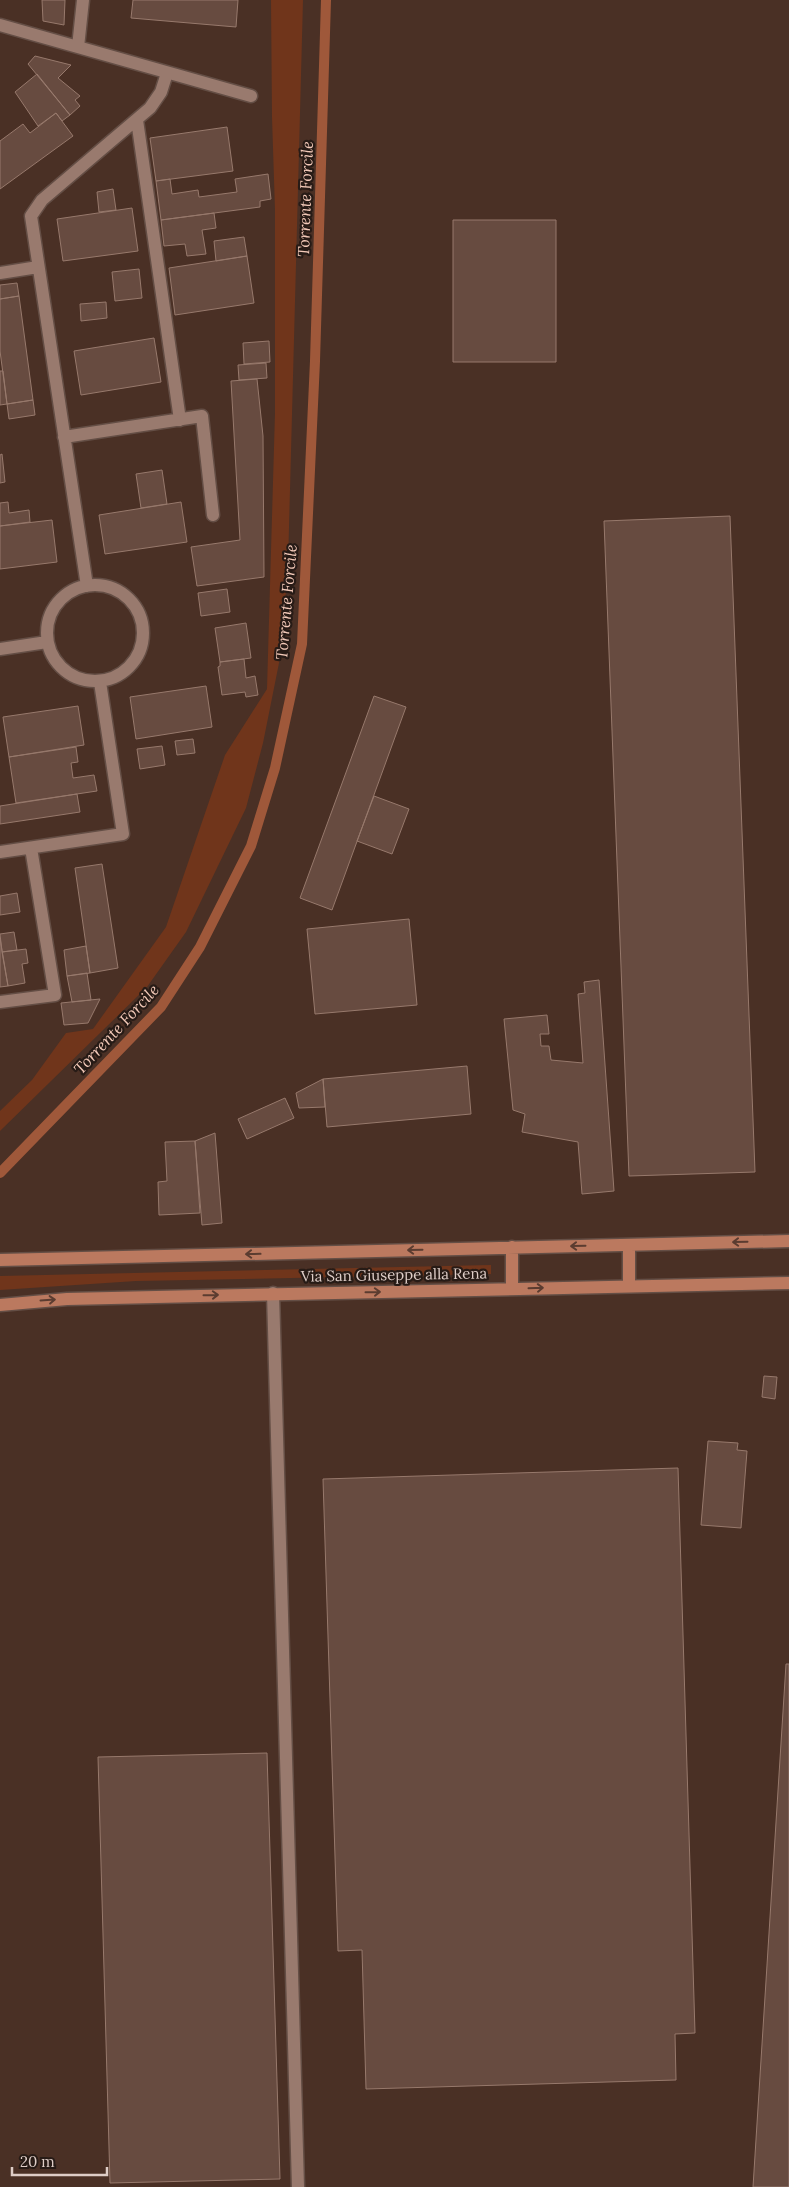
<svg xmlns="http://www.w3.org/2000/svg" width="789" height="2187" font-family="Lora,serif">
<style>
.green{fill:#70351b}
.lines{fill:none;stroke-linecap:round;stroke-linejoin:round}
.stream{stroke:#9f583a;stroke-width:10}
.building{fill:#674b40;stroke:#97796c}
.lane-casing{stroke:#644e45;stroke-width:15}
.street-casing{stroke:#644e45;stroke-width:15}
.primary-casing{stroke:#644e45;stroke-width:15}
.lane{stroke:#997a6e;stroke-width:12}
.street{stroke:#997a6e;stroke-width:12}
.primary{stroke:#bb795f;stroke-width:12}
.oneway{stroke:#5b3c30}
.labels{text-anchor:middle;stroke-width:4.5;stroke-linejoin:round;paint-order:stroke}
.street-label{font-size:15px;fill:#decdc7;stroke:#271b16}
.water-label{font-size:16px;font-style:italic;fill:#f3c9b8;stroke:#271b16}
</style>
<rect width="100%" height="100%" fill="#4a3025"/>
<!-- green -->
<path class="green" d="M271,0H303L288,565L281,653L263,743L246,808L186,932L147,987L0,1131V1111L32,1080L66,1033L93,1029L166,927L225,755L267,689L275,413V210L272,117Z
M491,1265V1274L136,1281L0,1290V1276Z"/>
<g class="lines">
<!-- stream -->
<path class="stream" d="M0,1173L161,1007L200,947L251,846L275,768L302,644L315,361L326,0"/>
</g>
<!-- building -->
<path class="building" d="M42,0H65L64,25L43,21Z
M133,0H238L236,27L131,18Z
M35,56L71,65L58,78L80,96L75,100L80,106L70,115L28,64Z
M37,74L70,115L62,121L56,113L38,126L15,92Z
M56,113L73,136L0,189V141L23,124L30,133Z
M227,127L233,171L156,181L150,138Z
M268,174L271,199L260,201V207L161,220L156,181L170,179L172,194L198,190L199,197L237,192L235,179Z
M113,189L116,210L99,212L97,192Z
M132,208L138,251L63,261L57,219Z
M214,213L216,228L202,230L206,254L187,256L185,244L164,246L161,220Z
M453,220H556V362H453Z
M244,237L247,256L216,261L214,241Z
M247,256L254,303L175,315L169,268Z
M139,269L142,298L115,301L112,272Z
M17,283L19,296L0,299V285Z
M19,296L33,400L7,404L0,351V299Z
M106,302L107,318L81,321L80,304Z
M154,338L161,382L81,395L74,351Z
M269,341L270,362L244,364L243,343Z
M266,363L267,378L239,380L238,365Z
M0,371H3L7,404L0,405Z
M257,379L263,436L264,577L197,586L191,547L240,540L231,381Z
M33,400L35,415L9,419L7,404Z
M2,454L5,482L0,483V455Z
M162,470L167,504L141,508L136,474Z
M8,502L9,513L29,510L30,522L0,526V503Z
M181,502L187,542L105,554L99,515Z
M730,516L755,1172L629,1176L604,521Z
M52,520L57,562L0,569V526Z
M227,589L230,612L201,616L198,593Z
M246,623L251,658L220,662L215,628Z
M244,659L246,678L255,676L258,695L246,697L245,692L222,695L218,667L220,666V662Z
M206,686L212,727L136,739L130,697Z
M374,696L406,707L332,910L300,898Z
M78,706L84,745L9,757L3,717Z
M193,739L195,753L177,755L175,741Z
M162,746L165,765L140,769L137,749Z
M76,747L78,762L71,763L73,778L94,775L97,791L16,803L9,757Z
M77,794L80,812L0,824V806Z
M374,796L409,809L392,854L357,841Z
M102,864L118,968L90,973L75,868Z
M17,893L20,912L0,915V896Z
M409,919L417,1005L315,1014L307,929Z
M14,932L17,950L2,952L0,934Z
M0,938L8,986L0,987Z
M86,946L90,973L67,976L64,950Z
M26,949L28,963L22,964L25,983L8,986L2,952Z
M87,973L91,1000L72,1002L67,976Z
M599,980L614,1191L582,1194L578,1142L522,1132L525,1114L513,1110L504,1019L547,1015L549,1034H540L541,1046H549L551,1060L583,1063L578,994L585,993L584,982Z
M100,999L88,1023L64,1025L61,1003Z
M467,1066L471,1114L327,1127L323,1079Z
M323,1079L325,1107L299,1108L296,1093Z
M285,1098L294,1118L247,1139L238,1119Z
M215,1133L222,1223L202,1225L195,1141Z
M195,1141L200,1213L159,1215L158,1182L167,1181L165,1142Z
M764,1376L777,1377L775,1399L762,1397Z
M708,1441L738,1443L737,1450L747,1451L741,1528L701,1525Z
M678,1468L695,2033L675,2034L676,2080L366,2089L362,1950L338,1951L323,1479Z
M786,1664H789V2187H753Z
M267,1753L280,2179L110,2183L98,1757Z"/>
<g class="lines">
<!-- lane casing -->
<g class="lane-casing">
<path id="lane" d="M273,1293L298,2187"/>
</g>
<!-- street casing -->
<g class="street-casing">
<path id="street" d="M0,25L251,96
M78,47L83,0
M137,120L180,420
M0,273L38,267
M64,437L202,416L213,515
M47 633a48 48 0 1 1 96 0a48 48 0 1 1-96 0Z
M87,586L31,216L42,200L150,108L161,92L167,73
M0,649L47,642
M0,852L123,834L100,682
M0,1002L55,995L31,848"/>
</g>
<!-- primary casing -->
<g class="primary-casing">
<path id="primary" d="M629,1245V1286
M512,1247V1289
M0,1260L789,1241
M0,1305L67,1299L789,1283"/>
</g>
<!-- lane -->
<use href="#lane" class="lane"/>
<!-- street -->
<use href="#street" class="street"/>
<!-- primary -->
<use href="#primary" class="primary"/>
</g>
<!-- one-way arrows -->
<defs><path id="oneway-shaft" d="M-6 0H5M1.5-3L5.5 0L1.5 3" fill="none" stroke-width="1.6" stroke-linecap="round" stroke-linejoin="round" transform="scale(1.25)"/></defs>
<g class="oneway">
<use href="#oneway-shaft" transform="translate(740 1242) rotate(179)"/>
<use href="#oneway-shaft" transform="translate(578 1246) rotate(179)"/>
<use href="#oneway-shaft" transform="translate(415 1250) rotate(179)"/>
<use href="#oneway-shaft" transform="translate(253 1254) rotate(179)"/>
<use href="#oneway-shaft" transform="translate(536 1288) rotate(-2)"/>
<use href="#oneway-shaft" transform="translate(373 1292) rotate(-1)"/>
<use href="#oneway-shaft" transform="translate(211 1295) rotate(-1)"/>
<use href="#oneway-shaft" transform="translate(48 1300) rotate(-4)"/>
</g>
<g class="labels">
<!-- street labels -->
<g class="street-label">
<text transform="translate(394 1275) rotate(-1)" y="5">Via San Giuseppe alla Rena</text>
</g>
<!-- water labels -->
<g class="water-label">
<text transform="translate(305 199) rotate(-88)" y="6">Torrente Forcile</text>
<text transform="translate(286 602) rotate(-85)" y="6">Torrente Forcile</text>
<text transform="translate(116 1029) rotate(-47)" y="6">Torrente Forcile</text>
</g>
</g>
<!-- scale -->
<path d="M12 2167v8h95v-8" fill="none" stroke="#decdc7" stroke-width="2.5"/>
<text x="20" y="2167" font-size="15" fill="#decdc7" stroke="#271b16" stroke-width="4" paint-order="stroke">20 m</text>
</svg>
